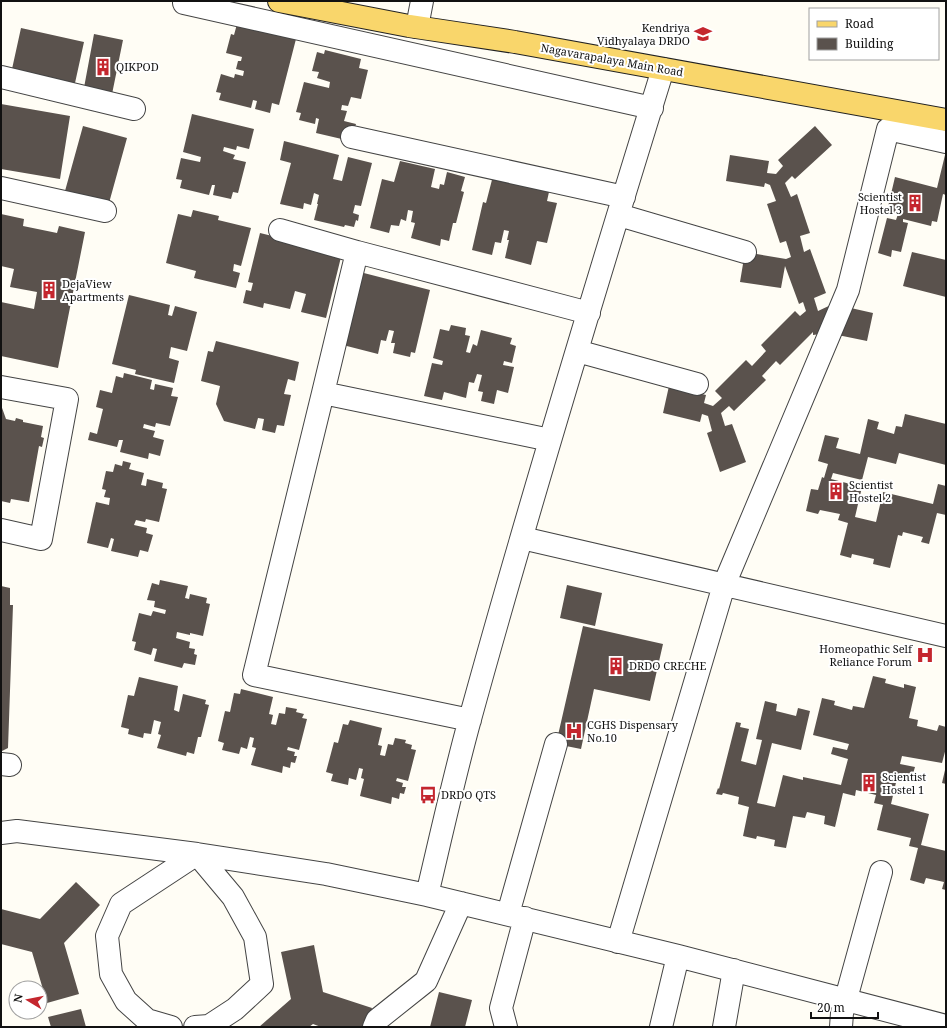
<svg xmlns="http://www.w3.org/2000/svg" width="947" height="1028" font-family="'Noto Serif',serif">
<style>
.building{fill:#5a524d}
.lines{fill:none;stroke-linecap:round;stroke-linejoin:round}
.minor-casing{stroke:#444;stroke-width:24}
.major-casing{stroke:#222;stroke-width:24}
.minor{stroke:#fff;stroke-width:22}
.major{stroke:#f9d66b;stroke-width:22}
.labels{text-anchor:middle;stroke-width:4;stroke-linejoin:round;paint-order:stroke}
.poi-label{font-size:11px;fill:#111;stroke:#fff;text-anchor:start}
.street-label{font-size:11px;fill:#111;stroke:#fff}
</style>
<rect width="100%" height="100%" fill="#fffdf5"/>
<!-- building -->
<path class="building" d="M237,24L296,39L279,105L272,103L270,113L255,109L257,101L253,100L251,108L219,100L221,93L216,92L221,74L234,78L235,74L243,76L244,71L236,69L238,61H241L242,57L226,53L231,34L234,35Z
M21,28L84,42L75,83L12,69Z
M94,34L123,40L111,99L83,93Z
M325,50L361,59L359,68L368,70L361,99L351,97L348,106L342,105L341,110L347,111L344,121L356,124L352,137L346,140L316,133L319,119L316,118L315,124L299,120L301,113L296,112L304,82L329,88L330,82L317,78L319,72L312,71L317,52L324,54Z
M1,104L70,116L60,179L1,169Z
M192,114L254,129L249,149L237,146L236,150L224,147L223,151L235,155L233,159L246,162L238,193L233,192L231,199L213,195L215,185H212L209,195L180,188L182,180L176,179L181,158L200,162L201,157L183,152Z
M83,126L127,138L109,203L65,191Z
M815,126L832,145L795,179L792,176L785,183L791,197L797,194L810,233L800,236L804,252L810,249L826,293L814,298L818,311L833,304L873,313L867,341L828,333L813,335V332L780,365L776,361L762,376L766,380L734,411L729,406L721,413L725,426L732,424L746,462L720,472L707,433L712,431L708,416L702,414L700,422L663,413L669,386L706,395L704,403L713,406L722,398L715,391L746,360L752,366L766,351L761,345L795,311L800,316L806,311L803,302L799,304L785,266L781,288L740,282L745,252L786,259L791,257L786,241L780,243L767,204L776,201L770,185L765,183L764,187L726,181L730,155L769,161L767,173L776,174L783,166L778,160Z
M284,141L339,155L333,179L342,181L348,157L372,163L361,206L355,205L353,213L359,215L358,221L356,220L354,227L345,225L344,227L314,220L318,204H317L319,195L314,193L311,205L304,203L303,209L280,204L291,163L280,160Z
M945,155L946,195L943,194L937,222L932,221L931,226L903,219V222L908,223L901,252L892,250L891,257L878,253L887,218L896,220L898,214L887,211L895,177L937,188Z
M400,161L435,169L431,187L439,189L440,184L444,185L447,172L465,177L461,191L464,192L456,223H453L449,241L441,239L440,246L411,238L415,223L411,222L413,211L408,210L406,221L401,219L399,226L391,225L389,233L370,228L382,179L394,182Z
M494,172L516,184L549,192L547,201L557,203L547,243L537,241L531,265L505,258L509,240H507L509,231L504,230L501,243L495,242L492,255L472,250L483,202L486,203Z
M193,210L219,216L218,220L251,228L241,266L234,264L233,271L240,273L236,288L194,278L196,271L166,263L178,214L191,217Z
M1,214L24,219L23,226L57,233L59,226L85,232L58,368L1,356V302L34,309L37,292L10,287L14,269L1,266Z
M260,233L342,253L326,318L301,312L306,294L295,291L290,309L264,303L263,308L243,303L246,290L251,291L253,283L248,282Z
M912,252L946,260V297L903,286Z
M356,271L430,290L415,353L411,352L410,357L393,353L395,343H391L394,331L389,330L386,341L381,340L378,354L339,344Z
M129,295L170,305L168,315L172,316L175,306L197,312L187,351L171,347L169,358L179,361L174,383L135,374L136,370L112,364Z
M451,325L466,328L465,335L470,336L466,352L470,353L473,344L477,346L481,330L512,338L510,344L516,346L512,363L504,361L503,365L514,367L508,393L497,390L494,404L481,401L483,392L478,391L482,375L477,374L474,383L469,382L466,398L444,392L442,400L424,396L432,363L442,365L443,361L433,358L440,329L449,331Z
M216,341L299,362L295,381L288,379L284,394L291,395L284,426L277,425L275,433L262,430L264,419L258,418L255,429L224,421L216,404L220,386L201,381L208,351L213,352Z
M124,373L152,380L150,389L154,390L155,384L173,388L171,396L178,397L170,426L156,423L155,427L144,424L143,428L155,431L153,437L164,440L160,456L149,453L148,459L120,452L123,440H119L117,447L88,440L90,432L97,434L103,409L96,407L100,390L112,393L116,376L123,378Z
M1,405L6,419L15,421L16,418L23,420V422L43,426L41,437L44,438L42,447L39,446L29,502L11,499L10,503L1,501Z
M905,414L946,424V465L899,453L896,464L868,457L862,480L833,473L831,479L862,487L855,517L876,522L883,492L933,504L938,484L946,486V515L937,513L929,544L921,542L923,537L903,532L902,536L898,535L890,568L873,564L874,559L852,554L851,558L840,555L848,523L838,520L840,514L820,510L818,514L806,511L811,489L818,490L822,477L824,478L828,464L818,461L825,435L839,438L836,448L860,454L868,419L879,422L877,429L894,434L896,426L902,427Z
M123,461L131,463L129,469L144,473L141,485L146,486L147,479L163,483L162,488L167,489L159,522L146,519L145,522L136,520L134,525L147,528L146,533L153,535L148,552L140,550L138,557L111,551L114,539L111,538L108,548L87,543L96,502L109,505L110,498L104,497L106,490L102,489L106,471L113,472L115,464L122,466Z
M160,580L188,586L185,598L189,599L190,594L207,598L206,603L210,604L203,636L190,633V635L177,632L176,638L190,642L189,648L195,649L194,654L197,655L195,665L184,663L182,668L154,661L157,649L153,648L151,655L134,650L136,642L132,641L139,613L151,616L153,611L165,614L166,610L154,607L155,601L147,600L152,583L159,585Z
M567,585L602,593L595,626L560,618Z
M1,586L10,588V605H13L8,748L2,751H1Z
M583,626L663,644L650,701L594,689L581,749L556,744Z
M873,676L886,679L885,683L904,688V684L916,687L909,718L918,720L917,726L937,731L939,725L946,727V748L942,763L902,756L900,764L915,767L912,777L898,774L891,804L929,814L921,845L946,851V890L942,889L944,882L926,878L924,884L910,880L918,848L909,846L911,838L877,830L883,805L874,803L876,795L856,790L855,796L843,793L835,827L824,824L825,816L807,812L805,818L793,816L786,848L774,846L775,840L757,836L756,839L743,836L749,807L738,804L739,797L723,793L722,795L716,794L718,788L719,789L736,722L741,723L740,727L749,729L741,761L756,765L762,740L756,739L765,701L777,704L776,711L796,716L798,708L810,711L801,750L772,743L757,803L775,807L783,775L803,780V777L841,785L848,759L831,754L833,747L847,750L849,744L813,735L822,698L835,701L834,705L852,710L853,706L864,708Z
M139,677L178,686L174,710L179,712L183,694L206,700L205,704L209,705L201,737H198L194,754L187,752L186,756L157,748L161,735L158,734L161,722L154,720L151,734L144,733L143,738L128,734L129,729L121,727L128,695L134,696Z
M241,689L273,697L269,714L273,715L271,724L276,725L279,713L285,714L286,707L297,709L296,712L304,714L302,718L307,719L299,750L288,747L287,750L295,752L294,756H297L295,763L291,762L290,768L283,766L282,773L251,765L256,748L252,747L254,738L250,737L247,749L241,747L239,754L222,750L224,743L218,741L225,711L230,712L234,693L240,694Z
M350,720L382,728L378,745L382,746L380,755L385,756L388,744L393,745L395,738L406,740L405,743L412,745L411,749L416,750L408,781L397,778L396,781L403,783L402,787H406L404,794L400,793L399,799L392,797L391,804L360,796L364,779L361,778L363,769L359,768L356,780L349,778L348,785L331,781L333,774L326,772L334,742L338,743L343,724L348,725Z
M945,770H946V784L942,783Z
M76,882L100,905L64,943L79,994L47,1003L32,952L1,944V909L40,919Z
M314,945L323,992L372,1008L366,1027H321L313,1024L309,1027H259L291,999L281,952Z
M439,992L472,1000L465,1027H430Z
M81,1009L86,1027H51L48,1017Z"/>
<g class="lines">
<!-- minor casing -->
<g class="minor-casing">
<path id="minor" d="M184,3L652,108
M417,27L422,1
M1,77L134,109
M352,137L624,197
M1,188L105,211
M619,215L745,252
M280,230L357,252L323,393
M357,252L589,313
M577,351L697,384
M1,387L67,399L41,539L1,530
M522,538L946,636
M470,720L254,675L323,393L550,440
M1,764L10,765
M1,833L17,831L197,854L326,874L427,895L678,956L946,1026
M427,895C441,836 454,777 470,719C530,501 596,285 663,69
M508,914L556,744
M618,942L724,585L848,290L888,129L946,142
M171,1027L147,1020L126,1001L111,974L107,936L121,904L197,854L233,897L255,937L262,984L235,1009L209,1026L195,1027
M374,1027L377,1020L426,981L461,903
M506,1027L501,1008L525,918
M661,1027L678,956
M724,1027L734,970
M841,1027L842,1013L881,872"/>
</g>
<!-- major casing -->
<g class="major-casing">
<path id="major" d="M279,1L409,26L515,42L946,120"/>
</g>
<!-- minor -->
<use href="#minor" class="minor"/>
<!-- major -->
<use href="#major" class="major"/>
</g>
<!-- icons -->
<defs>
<g id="school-bare" transform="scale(1.38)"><path d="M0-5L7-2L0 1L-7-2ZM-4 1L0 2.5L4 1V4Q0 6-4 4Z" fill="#c4262e" stroke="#fff" stroke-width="2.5" paint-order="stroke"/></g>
<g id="building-bare" transform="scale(1.38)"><path d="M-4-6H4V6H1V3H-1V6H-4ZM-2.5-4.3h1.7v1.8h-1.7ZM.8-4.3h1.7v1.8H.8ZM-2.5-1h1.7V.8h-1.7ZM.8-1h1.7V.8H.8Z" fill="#c4262e" stroke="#fff" stroke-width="2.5" paint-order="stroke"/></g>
<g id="hospital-bare" transform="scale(1.38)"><path d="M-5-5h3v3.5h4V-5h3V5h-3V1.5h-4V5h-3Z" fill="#c4262e" stroke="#fff" stroke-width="2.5" paint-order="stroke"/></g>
<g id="bus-bare" transform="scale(1.38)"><path d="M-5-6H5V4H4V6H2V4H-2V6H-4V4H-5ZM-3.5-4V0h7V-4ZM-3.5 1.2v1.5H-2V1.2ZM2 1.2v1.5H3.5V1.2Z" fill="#c4262e" stroke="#fff" stroke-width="2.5" paint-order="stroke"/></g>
</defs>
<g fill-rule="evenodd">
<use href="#school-bare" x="703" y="34"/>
<use href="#building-bare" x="103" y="67"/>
<use href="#building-bare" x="915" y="203"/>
<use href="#building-bare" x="49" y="290"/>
<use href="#building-bare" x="836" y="491"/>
<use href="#hospital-bare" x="925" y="655"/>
<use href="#building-bare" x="616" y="666"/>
<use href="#hospital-bare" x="574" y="731"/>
<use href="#building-bare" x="869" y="783"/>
<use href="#bus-bare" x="428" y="795"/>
</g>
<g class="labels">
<!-- poi labels -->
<g class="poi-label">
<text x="690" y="32" text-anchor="end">Kendriya<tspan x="690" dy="13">Vidhyalaya DRDO</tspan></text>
<text x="116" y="71">QIKPOD</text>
<text x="902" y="201" text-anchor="end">Scientist<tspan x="902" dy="13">Hostel 3</tspan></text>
<text x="62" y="288">DejaView<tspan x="62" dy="13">Apartments</tspan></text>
<text x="849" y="489">Scientist<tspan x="849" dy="13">Hostel 2</tspan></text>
<text x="912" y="653" text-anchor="end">Homeopathic Self<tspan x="912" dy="13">Reliance Forum</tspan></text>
<text x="629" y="670">DRDO CRECHE</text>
<text x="587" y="729">CGHS Dispensary<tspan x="587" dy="13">No.10</tspan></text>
<text x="882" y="781">Scientist<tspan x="882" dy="13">Hostel 1</tspan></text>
<text x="441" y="799">DRDO QTS</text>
</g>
<!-- street labels -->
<g class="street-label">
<text transform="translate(612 60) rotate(10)" y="4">Nagavarapalaya Main Road</text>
</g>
</g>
<!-- border -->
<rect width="947" height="1028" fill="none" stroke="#111111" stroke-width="4"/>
<!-- legend -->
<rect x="809" y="8" width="130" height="52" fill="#ffffff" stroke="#a0a0a0"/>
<rect x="817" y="21" width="20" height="6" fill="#f9d66b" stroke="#a0a0a0"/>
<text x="845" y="28" font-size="12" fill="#111111">Road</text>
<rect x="817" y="38" width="20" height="12" fill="#5a524d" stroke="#a0a0a0"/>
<text x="845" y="48" font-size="12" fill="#111111">Building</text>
<!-- north arrow -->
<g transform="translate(28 1000) rotate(280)"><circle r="19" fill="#ffffff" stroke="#a0a0a0"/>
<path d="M0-3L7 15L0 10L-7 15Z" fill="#c4262e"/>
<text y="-6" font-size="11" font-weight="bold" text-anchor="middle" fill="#111111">N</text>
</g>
<!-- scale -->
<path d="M811 1012v6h67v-6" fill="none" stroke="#111111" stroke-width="2"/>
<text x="817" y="1012" font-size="12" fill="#111111" stroke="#ffffff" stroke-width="3" paint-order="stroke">20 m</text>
</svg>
